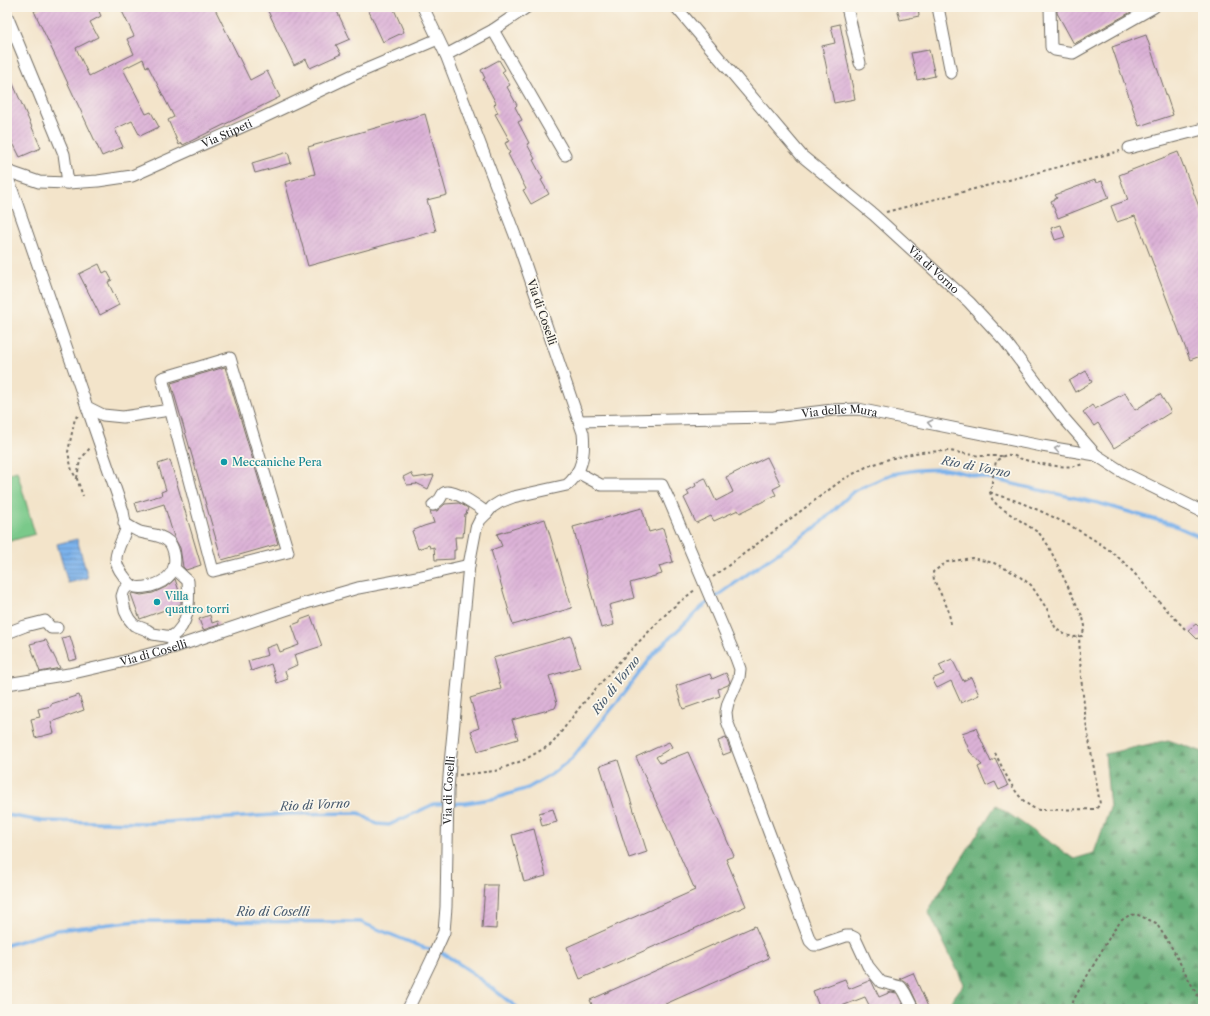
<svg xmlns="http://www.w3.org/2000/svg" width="1210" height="1016" font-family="'Libre Caslon Text',serif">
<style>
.forest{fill:url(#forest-firs);stroke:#476c50}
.pitch{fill:#7ac98a;stroke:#527a5a}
.water{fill:url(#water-rules);stroke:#546e8b}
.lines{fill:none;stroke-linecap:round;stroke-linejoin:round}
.stream{stroke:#7cb2eb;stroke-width:3.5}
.building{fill:url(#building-hatch)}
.minor-casing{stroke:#716c63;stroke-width:13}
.path{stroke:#716c63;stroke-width:2;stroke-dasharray:3 3;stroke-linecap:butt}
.minor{stroke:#fff;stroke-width:11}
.oneway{stroke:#a0a0a0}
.culture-dot{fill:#0f9aa8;stroke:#fbf7ec;stroke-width:1.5}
.labels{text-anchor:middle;stroke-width:3.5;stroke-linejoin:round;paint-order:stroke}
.street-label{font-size:11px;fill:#2b2b2b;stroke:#fbf7ec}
.culture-label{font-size:11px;fill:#0d838f;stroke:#fbf7ec;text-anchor:start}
.water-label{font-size:12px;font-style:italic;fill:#475a6e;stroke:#fbf7ec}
</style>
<defs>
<pattern id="forest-firs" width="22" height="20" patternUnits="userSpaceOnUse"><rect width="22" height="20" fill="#63ad76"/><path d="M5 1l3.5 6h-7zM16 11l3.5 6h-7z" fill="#528d61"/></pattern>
<pattern id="water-rules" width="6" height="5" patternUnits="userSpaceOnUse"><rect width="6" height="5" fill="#7cb2eb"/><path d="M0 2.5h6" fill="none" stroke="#6691bf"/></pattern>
<pattern id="building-hatch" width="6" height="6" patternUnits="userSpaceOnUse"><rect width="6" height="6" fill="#dcb2d7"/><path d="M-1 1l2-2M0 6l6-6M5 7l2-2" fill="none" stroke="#bd99b9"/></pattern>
</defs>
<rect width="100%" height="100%" fill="#fbf7ec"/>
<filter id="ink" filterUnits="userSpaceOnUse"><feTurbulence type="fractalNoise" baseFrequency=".025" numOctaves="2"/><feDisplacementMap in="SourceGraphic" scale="8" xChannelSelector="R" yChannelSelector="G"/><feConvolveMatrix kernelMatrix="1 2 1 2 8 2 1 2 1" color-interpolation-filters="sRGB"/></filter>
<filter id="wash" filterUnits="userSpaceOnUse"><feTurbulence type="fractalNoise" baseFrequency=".012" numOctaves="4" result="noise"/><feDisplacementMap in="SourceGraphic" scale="16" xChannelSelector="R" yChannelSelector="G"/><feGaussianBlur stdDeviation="0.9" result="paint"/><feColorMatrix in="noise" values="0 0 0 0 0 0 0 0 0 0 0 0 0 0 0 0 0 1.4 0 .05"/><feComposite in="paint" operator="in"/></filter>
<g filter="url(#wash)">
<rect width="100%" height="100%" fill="#f3e4ca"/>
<!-- forest -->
<path class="forest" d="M1168,740L1203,752V1009H945L964,984L928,911L996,805L1074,859L1094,853L1110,808L1105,754Z"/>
<!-- pitch -->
<path class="pitch" d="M17,471L35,534L7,542V474Z"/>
<!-- water -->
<path class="water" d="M77,539L88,578L68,583L57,544Z"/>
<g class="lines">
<!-- stream -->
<path class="stream" d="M7,815L42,821L149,823L289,814L359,813L377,824L389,825L434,804L466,803L496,798L528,788L552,774L572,758L619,700L656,651L702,607L756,568L815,528L854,491L892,474L917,470L946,469L1098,503L1171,524L1203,538
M7,945L57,930L137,921L360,922L422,947L444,954L467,969L519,1009"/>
</g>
<g id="blocks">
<!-- building -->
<path class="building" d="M44,7H97L101,16L90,22L98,37L76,48L89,76L134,54L127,39L134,36L120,7H214L250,80L267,71L280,97L183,145L182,143L179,145L168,120L174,117L148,66L146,67L143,59L123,69L146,114L151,112L159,127L140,136L132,121L115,129L123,147L102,156L34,11Z
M266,7H335L350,39L336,45L341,54L310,68L306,59L294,65Z
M367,7H393L404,32L383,42Z
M897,7H918L919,16L900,20Z
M1057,7H1140L1074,44L1057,13Z
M840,24L855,99L834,103L822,46L835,43L831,26Z
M1146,35L1173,115L1139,126L1112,47Z
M929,50L935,76L917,80L911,53Z
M499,60L505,70L502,72L510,85L507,87L517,105L515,107L522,120L518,122L529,143L527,144L535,159L533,160L543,179L541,180L549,194L531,204L523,190L526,189L508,154L510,153L505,143L510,141L495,114L498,113L494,105L496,103L483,79L485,78L481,70Z
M7,70L41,148L20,157L10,137L7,138Z
M425,114L447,195L427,200L436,231L308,266L285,182L315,174L308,147Z
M288,152L291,163L255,173L252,163Z
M1178,152L1203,217V355L1190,360L1135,216L1117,222L1111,206L1128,200L1119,175Z
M1095,180L1096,183L1102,181L1109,198L1058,218L1051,201L1057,198L1055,195Z
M1061,225L1065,237L1055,240L1051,228Z
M99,264L103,273L107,271L112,280L108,282L119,305L100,315L79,274Z
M225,367L278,544L222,560L171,383Z
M1086,371L1092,382L1075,392L1069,381Z
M1125,393L1135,410L1160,394L1171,412L1114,448L1098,423L1094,426L1083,412L1092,405L1095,409Z
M767,457L781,485L773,489L776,495L740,513L738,510L714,521L711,516L696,523L684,498L689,495L687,491L696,486L695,483L705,478L716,501L733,492L726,477Z
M170,460L201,565L186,570L183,567L180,548L174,537L164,504L138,512L135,503L162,495L161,492L166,490L158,464Z
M411,473L414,478L434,475L428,489L416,483L417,484L407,485L403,477Z
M459,503L468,508L466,514H465L463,537H455L456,550H454V559L435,560L434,547L430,548L429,545L418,549L412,531L424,526L434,523L430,511H437L445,504Z
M642,508L649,532L663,528L673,562L659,566L662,574L630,583L634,598L609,605L614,625L601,628L573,527Z
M545,519L572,608L513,625L491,550L502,546L497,534Z
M175,579L181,597V604L140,619L131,594L133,593L141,595L153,593L166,587Z
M210,615L212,623L218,621L219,625L203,630L199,619Z
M311,616L322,646L294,655L297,665L286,670L285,671L288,679L277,683L271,664L251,671L248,661L268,655L266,648L277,644L280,652L299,645L292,625L300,622V620Z
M1196,624L1203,631V634L1197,639L1188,630Z
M70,636L77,659L69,661L62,638Z
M571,636L580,667L549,676L557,703L555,708L512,720L518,739L478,751L471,731L479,728L470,698L501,689L493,658Z
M46,640L60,668L40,672L30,644Z
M952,659L963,681L971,677L979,695L961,703L951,681L937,688L932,679L944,674L939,665Z
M726,673L730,682L728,685L718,689L720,696L683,709L676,686L710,674L712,679Z
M79,695L84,710L51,722L54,733L35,738L31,719L40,717L38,709L51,706V704Z
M976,728L991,762L995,759L1008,786L999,790L995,782L986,786L978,767L982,765L970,752L962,733Z
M726,738L731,752L723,755L718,741Z
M669,742L672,747L656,757L660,763L688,752L734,856L726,859L746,906L580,979L567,947L695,890L636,757Z
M618,760L647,852L629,858L600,766Z
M553,809L557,822L542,826L539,813Z
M534,829L546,876L524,882L512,835Z
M485,885H498L496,929L482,928Z
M755,926L769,958L654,1009H594L590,1000Z
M913,973L929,1009H920L911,990L907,983L903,980L899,979Z
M845,979L849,989L871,980L879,997L891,992L897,993L905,1009H871L865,997L834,1009H820L813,991Z"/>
</g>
</g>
<g filter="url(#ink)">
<use href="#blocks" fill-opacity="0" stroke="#716c63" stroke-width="1"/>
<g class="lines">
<!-- minor casing -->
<g class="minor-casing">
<g id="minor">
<path id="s1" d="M676,7L802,156L874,215L969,302L1005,341L1061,415L1096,455L1124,473L1203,512"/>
<path d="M847,7L860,63"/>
<path d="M938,7L951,73"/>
<path d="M1050,7L1051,47L1055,50L1073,53L1154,7"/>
<path d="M7,16L64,154L68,183"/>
<path d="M493,30L565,155"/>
<path d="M446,55L493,30L527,7"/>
<path d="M1129,148L1203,129"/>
<path id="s2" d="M7,171L39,182L68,183L98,181L132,176L264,117L353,75L438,39"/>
<path d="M7,175L87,407L103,415L123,417L170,410"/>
<path d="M230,358L288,552L213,571L162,378Z"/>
<path d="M87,407L123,511L126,529C123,539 117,548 116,558C116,565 119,570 123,575C126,579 129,584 133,586C138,589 145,587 151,586C168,581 178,571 174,553C173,549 172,545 169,542C161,534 150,535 140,532C135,530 129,526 124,523"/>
<path id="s3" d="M579,421L774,417L833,410L858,409L1042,446L1096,455"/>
<path d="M577,472L601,485H662L669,500L736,658L740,669L739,678L728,703L726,712L727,721L810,941L814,945H819L846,936H851L855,938L868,966L881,982L901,987L905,993L913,1009"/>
<path d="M433,505C436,503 438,501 440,499C441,498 442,494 444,493C452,487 480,508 487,513"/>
<path d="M174,568L188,581C189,596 190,619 178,631C176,634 173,635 171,637L175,647"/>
<path d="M130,584L124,590L122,596L125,611L129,619L134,625L147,630L153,634L171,637"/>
<path d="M7,633L25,626L45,621L51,628H57"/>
<path id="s4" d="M7,684L69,674L117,663L175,647L306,603L358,588L417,577L469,565"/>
<path id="s5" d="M408,1009L432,959L444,932L446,907L448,790L450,764L469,565L476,528L480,520L487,513L492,507L500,502L513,497L567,485C583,472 585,452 583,433L518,243L446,55L423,7"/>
</g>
</g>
<!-- path -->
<path class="path" d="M886,212L1120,151
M78,416L75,418L68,452L72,471L77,479L83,496
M77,478L80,460L90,448
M990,492C1000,497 1010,498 1019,502C1052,515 1091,535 1118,557C1130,568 1137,576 1147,588C1159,602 1172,615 1185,629
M713,577L842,480L866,467L889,459L920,452L950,451L980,456H1003
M951,624L948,609L934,580L933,572L947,562L972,558L994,563L1016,574L1031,585L1047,609L1056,629L1066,635L1074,637L1082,636L1085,626L1083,618L1048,545L1039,533L998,506L992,499L990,492L996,461C1000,458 1005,454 1010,455C1014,455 1018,458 1022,459C1039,464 1066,470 1083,464
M995,753C1005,772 1017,804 1039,810L1096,809L1100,804L1086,722L1081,677L1079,636
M459,775L495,771L524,760L552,744L580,707L619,662L671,609L696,589
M1071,1009L1074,999L1113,931L1122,920L1128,916L1136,914L1156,923L1172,948L1203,1006"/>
<!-- minor -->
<use href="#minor" class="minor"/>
</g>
<!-- one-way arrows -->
<defs><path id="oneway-chevron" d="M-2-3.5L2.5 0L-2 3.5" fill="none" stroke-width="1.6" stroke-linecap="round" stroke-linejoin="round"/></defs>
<g class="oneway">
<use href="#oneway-chevron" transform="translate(930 423) rotate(-169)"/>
<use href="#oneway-chevron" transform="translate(1057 449) rotate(-170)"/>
</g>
</g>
<!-- markers -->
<g class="culture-dot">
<circle cx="224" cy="462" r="4"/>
<circle cx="157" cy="602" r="4"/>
</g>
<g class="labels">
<!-- street labels -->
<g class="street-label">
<text dy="4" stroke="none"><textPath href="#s2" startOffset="231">Via Stipeti</textPath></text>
<text dy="4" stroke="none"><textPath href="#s1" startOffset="369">Via di Vorno</textPath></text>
<text transform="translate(542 312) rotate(71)" y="4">Via di Coselli</text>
<text dy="4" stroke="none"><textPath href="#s3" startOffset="261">Via delle Mura</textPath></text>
<text dy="4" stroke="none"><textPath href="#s4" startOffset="150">Via di Coselli</textPath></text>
<text dy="4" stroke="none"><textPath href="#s5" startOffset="227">Via di Coselli</textPath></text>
</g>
<!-- culture labels -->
<g class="culture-label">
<text x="232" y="466">Meccaniche Pera</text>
<text x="165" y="600">Villa<tspan x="165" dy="13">quattro torri</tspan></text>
</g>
<!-- water labels -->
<g class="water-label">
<text transform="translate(976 467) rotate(11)" y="4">Rio di Vorno</text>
<text transform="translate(616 685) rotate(-52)" y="4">Rio di Vorno</text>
<text transform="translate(315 805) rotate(-3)" y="4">Rio di Vorno</text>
<text x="273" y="916">Rio di Coselli</text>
</g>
</g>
<!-- margin -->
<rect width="1210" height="1016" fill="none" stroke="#fbf7ec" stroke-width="24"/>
</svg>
